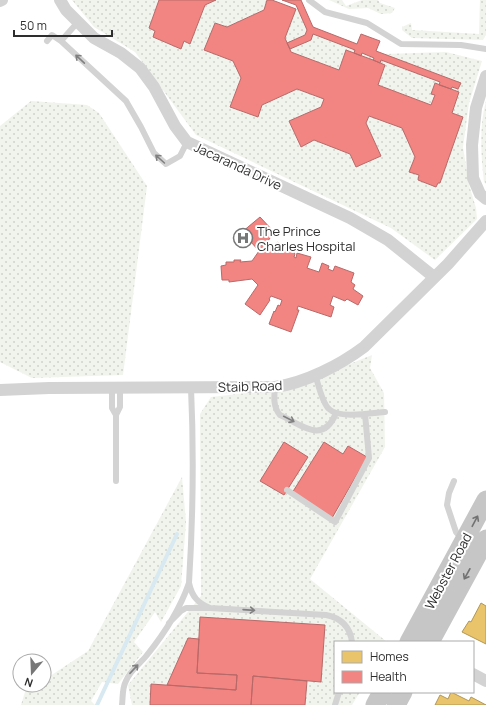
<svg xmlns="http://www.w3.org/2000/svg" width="486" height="705" font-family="Manrope,sans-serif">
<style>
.grass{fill:url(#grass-dots)}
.homes{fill:#e9c46a;stroke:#b19758}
.health{fill:#f28482;stroke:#b76a69}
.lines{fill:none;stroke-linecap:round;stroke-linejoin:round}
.stream{stroke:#d8e9f1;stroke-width:4}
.lane{stroke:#d3d3d3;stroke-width:6}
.street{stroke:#d3d3d3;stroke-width:12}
.primary{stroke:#c6c6c6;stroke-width:19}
.oneway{stroke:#808080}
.oneway2{stroke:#727272}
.labels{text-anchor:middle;stroke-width:4;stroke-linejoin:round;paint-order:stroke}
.street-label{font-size:13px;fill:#2e2e2e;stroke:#fff}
.poi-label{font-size:13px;fill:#2e2e2e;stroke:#fff;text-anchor:start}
</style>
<defs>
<pattern id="grass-dots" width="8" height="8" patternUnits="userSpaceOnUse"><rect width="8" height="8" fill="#f1f4ec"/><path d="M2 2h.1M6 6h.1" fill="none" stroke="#cfd2cb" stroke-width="1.8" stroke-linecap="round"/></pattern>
</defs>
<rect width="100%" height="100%" fill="#fff"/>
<!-- grass -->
<path class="grass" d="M72,0H159L149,28L155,31L153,37L181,49L184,41L190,43L205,5L216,0H267L264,10L227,27L215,23L204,50L233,61L241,78L230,108L258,117L262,105L297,89L324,99L321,107L289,121L300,147L314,140L350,154L356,167L381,156L366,123L369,116L402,128L415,157L409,172L419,175L418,180L436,187L438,183H440L463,117L452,113L459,92L435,83L431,94L435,95L431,105L378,85L385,65L346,50L339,70L291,52L285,38L296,9L315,28L385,54L446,52L482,61L469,103L463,147L469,185L476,208L477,219L435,260L391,228L196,135L135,52L94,27Z
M329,0H342L346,6L362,0H378L380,3L395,8L392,13L381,14L368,8L349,9Z
M480,0H486V35L483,40L412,38L402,30V27L411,23L412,30L479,34Z
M31,101L87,105L99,113L147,186L123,375L32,378L0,362V126Z
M486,101V184L484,182C481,155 479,127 486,101Z
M372,355L370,368L384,393L385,447L310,579L387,642H335V692H360L352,705H132L128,685L201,596L200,414L211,397L291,388Z
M182,477L186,522L181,586L161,622L155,612L134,642L143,652L118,684L102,682L91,701L95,705H21L25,692L36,685H44V680L88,651Z"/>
<!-- homes -->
<path class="homes" d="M481,603L486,606V644L462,632L469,621L471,622Z
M451,692L469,701L471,697L486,705H435L440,695L448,699Z"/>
<!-- health -->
<path class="health" d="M159,0H216L205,5L190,44L184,41L181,49L153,37L155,31L149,28Z
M267,0H272L296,9L285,38L291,52L339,70L346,50L373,60L385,65L378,85L431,105L435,95L431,94L435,83L459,92L452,113L463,117L440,183H438L436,187L418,180L419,175L409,172L415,157L402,128L369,116L366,123L381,156L356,167L350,154L314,140L301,147L289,121L321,107L324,99L297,89L262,105L258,117L230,107L241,78L233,61L204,50L215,23L227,27L264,10Z
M282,0H301L313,27L357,44L361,34L380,41L376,51L461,83L458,89L452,87L451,89L439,85L440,82L381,60L380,63L373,60L374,58L362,53L361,56L354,53L355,50L313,34L311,40L290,49L287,43L305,35L307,30L296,5Z
M260,217L274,232L268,241L273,246L278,242L282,248L283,246L292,249L295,254L294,257L296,258L297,253L311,257L307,268L319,272L322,263L329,266L328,269L333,271L335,266L354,273L351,282L355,285L353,289L363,296L358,305L347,299L345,301L333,296L330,305L334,307L331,317L298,306L297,310H299L291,332L269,324L274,311L275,312L278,305L280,306L282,300L271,296L269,299L270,300L260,315L245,304L258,285L252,279L229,282V280H222L221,266L226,265V262H234V260H241L240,262L252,261L259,251L242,232Z
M284,442L308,457L284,495L260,481Z
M324,442L343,454L348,446L367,457L332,518L292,493Z
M200,617L325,625L321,682L253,676L251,705H150L151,684L236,690L237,675L197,673Z
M188,638L199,639L197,673L237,675L236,690L167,685Z
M253,676L307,681L305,705H251Z"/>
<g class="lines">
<!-- stream -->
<path class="stream" d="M97,705L177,534"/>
<!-- lane -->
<path class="lane" d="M309,0L325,12L367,23L401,44L461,45L486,49
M78,22L61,41L126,101L141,127L154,153L166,164L180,156L187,142
M47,41L52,35L61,41
M315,374C318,383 322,403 329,409C339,419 372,413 385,412
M275,387C274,397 273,407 280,415C302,425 323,445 336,413
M112,388V408L116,415
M191,388C194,453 193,518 189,583C192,597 198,603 210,608
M116,481V415L120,407V388
M454,481L449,493L447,505L456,532L463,540
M287,490L335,522L369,458L365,414
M169,623L181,611L186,608H210L326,615C341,618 350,626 352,642
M122,705C123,697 122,688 126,681C130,670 140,664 147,655C164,634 180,609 189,583
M335,705L339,692"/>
<!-- street -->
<path class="street" d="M60,0L66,10L94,38L121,53L140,68L154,87L175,126L187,142L350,218L388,240L434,277
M0,1L2,0
M486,76L476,108L472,145L473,178L480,194L486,199
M0,390L49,388L275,387C305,383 340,365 364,347L448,264L486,221
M473,674L486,681"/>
<!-- primary -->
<path class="primary" d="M409,642L486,500
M430,642L486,539
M375,705L382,692
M396,705L403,692"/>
</g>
<!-- one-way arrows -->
<defs><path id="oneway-shaft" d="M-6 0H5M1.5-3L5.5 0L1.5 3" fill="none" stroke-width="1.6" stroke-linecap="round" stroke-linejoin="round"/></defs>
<g class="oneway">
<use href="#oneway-shaft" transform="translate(80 59) rotate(-137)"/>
<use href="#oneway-shaft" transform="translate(160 159) rotate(-138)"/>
<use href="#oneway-shaft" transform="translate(289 419) rotate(27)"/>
<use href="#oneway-shaft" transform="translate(249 610) rotate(4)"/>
<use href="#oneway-shaft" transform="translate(134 669) rotate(-47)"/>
</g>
<g class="oneway2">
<use href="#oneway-shaft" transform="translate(475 521) rotate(-62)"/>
<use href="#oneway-shaft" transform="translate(467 574) rotate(119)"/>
</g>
<!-- icons -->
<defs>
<g id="hospital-ring" transform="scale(1)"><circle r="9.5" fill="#fff" stroke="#777" stroke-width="1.5"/><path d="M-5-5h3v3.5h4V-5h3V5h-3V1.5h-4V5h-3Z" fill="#777"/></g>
</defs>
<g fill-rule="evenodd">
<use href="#hospital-ring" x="243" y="238"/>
</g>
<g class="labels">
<!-- street labels -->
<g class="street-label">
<text transform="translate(238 166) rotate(25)" y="5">Jacaranda Drive</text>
<text transform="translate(250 386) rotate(-2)" y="5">Staib Road</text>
<text transform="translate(448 571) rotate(-62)" y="5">Webster Road</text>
</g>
<!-- poi labels -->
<g class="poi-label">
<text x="257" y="236">The Prince<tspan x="257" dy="15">Charles Hospital</tspan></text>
</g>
</g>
<!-- legend -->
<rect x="334" y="641" width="140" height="52" fill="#ffffff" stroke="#ababab"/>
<rect x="342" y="651" width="20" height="12" fill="#e9c46a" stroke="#ababab"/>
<text x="370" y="661" font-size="12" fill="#2e2e2e">Homes</text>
<rect x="342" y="671" width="20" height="12" fill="#f28482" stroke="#ababab"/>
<text x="370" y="681" font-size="12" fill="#2e2e2e">Health</text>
<!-- north arrow -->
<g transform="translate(32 673) rotate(199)"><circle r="19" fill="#ffffff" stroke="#ababab"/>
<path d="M0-3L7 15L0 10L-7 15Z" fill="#777777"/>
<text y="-6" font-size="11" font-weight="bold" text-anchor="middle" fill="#2e2e2e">N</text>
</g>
<!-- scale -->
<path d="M14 30v6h98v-6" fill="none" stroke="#2e2e2e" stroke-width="2"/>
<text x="20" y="30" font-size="12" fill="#2e2e2e" stroke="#ffffff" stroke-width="3" paint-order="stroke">50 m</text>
</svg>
